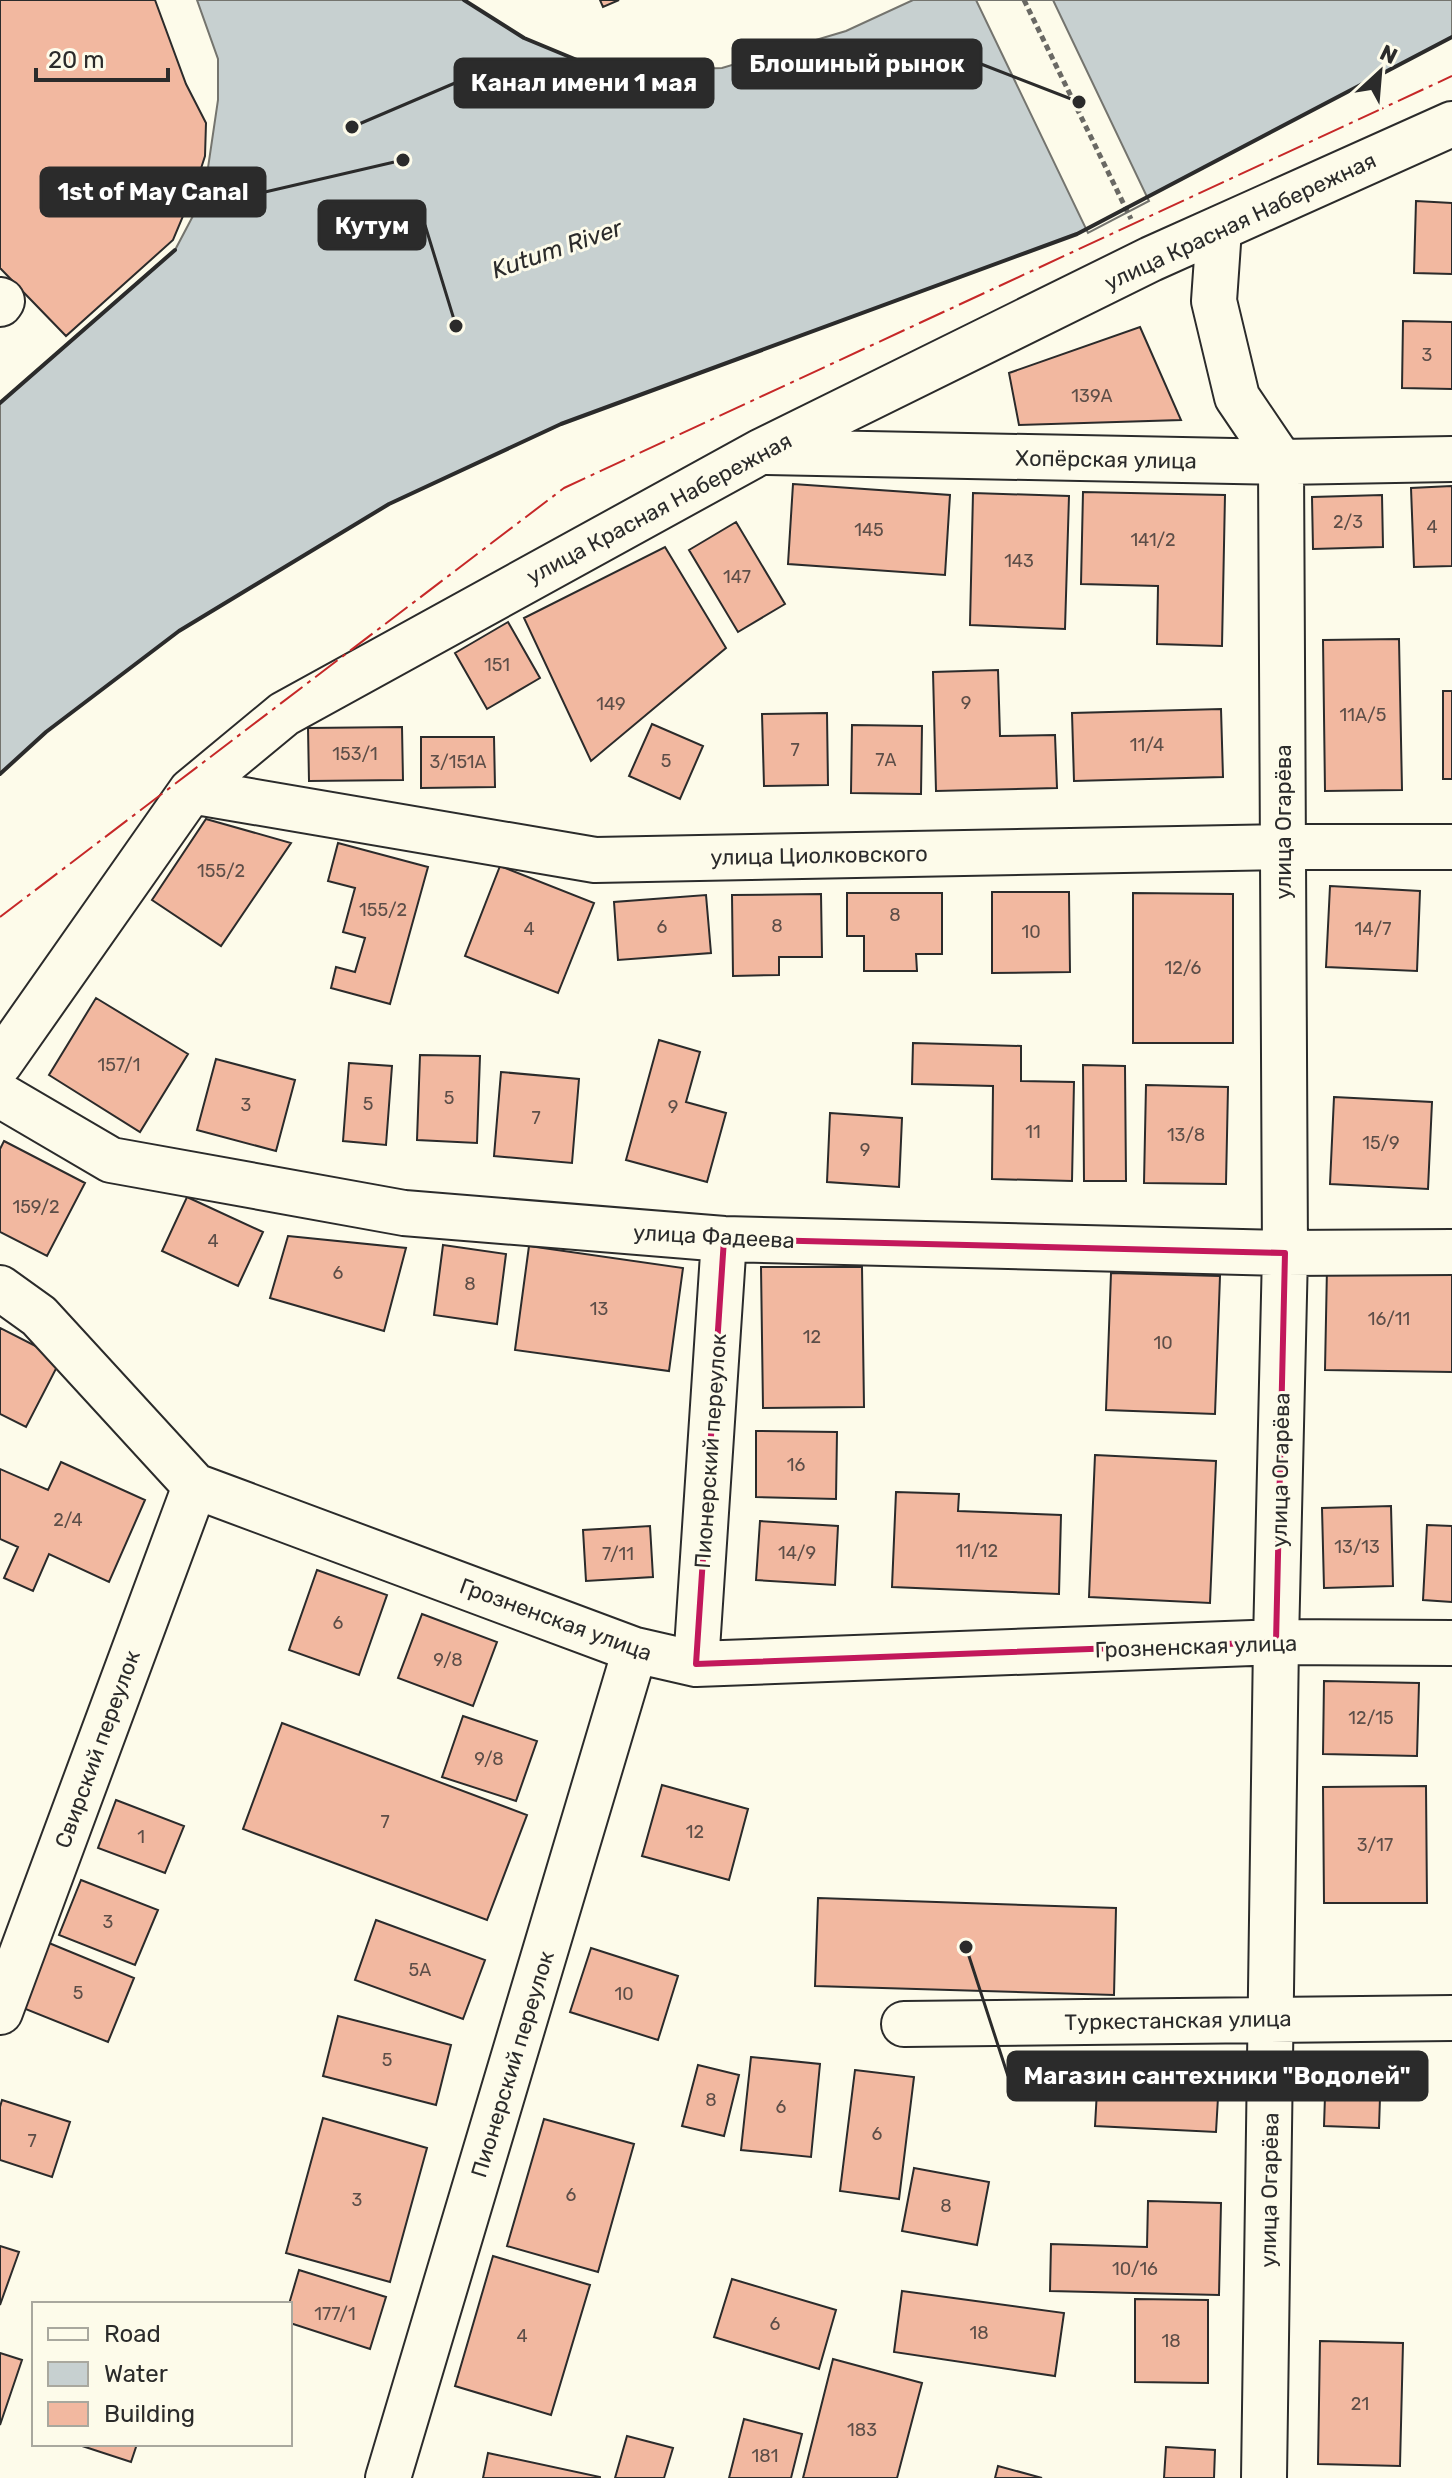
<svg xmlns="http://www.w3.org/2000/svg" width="1452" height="2478" font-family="Rubik,sans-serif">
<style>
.water{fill:#c7d0d0;stroke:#74746e;stroke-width:2}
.pier{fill:#fdfbea;stroke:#74746e;stroke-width:2}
.building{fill:#f2b8a0;stroke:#2b2b2b;stroke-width:2}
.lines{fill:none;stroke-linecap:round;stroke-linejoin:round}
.minor-casing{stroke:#2b2b2b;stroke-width:48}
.path{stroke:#6a6964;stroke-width:5;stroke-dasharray:6 4;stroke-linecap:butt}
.minor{stroke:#fdfbea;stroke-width:44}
.wall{stroke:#2b2b2b;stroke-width:4}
.power{stroke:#c62828;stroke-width:2;stroke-dasharray:28 6 4 6;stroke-linecap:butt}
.marked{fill:none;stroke:#c2185b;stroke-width:6;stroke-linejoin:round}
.labels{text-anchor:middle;stroke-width:6;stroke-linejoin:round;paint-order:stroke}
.number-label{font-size:18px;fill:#5d4e48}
.street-label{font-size:22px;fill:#2b2b2b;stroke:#fdfbea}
.water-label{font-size:24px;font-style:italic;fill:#2b2b2b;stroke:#fdfbea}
.leader{fill:none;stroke:#2b2b2b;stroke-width:3}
.callout-dot{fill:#2b2b2b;stroke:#fdfbea;stroke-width:3}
.callout{fill:#2b2b2b;stroke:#2b2b2b;stroke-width:3}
.callout-label{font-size:24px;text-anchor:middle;font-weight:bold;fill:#fff}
</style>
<rect width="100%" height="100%" fill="#fdfbea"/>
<!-- water -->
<path class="water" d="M197,0H464L524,38L577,60L631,71L722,68L846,31L913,0H1452V37L1077,234L561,424L389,504L179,631L46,732L0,774V403L175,250L204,195L218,100V59Z"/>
<!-- pier -->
<path class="pier" d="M976,0H1053L1149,201L1088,233Z"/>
<!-- building -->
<path class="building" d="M0,0H155L186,84L206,123L205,156L194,190L173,240L66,336L0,268Z
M600,0H619L603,7Z
M1416,201L1452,203V274L1414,273Z
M1403,321L1452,322V389L1402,388Z
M1140,327L1181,420L1019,425L1009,373Z
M793,484L950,495L945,575L788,564Z
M1452,486V566L1414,567L1411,488Z
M1083,492L1225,495L1222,646L1157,644L1158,586L1081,584Z
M973,493L1069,496L1065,629L970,625Z
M1382,495L1383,547L1313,549L1312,497Z
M736,522L785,604L738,632L689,550Z
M665,547L726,648L591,761L524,618Z
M508,622L540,678L487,709L455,653Z
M1399,639L1402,790L1325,791L1323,640Z
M998,670L1000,736L1055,735L1057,788L936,791L933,672Z
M1443,691H1452V779H1443Z
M1221,709L1223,777L1074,781L1072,713Z
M827,713L828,785L764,786L762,714Z
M652,724L703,746L680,799L629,776Z
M852,725L922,726L921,794L851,793Z
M402,727L403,780L309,781L308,728Z
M421,737H494L495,787L421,788Z
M206,819L291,843L221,946L152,900Z
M338,843L428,867L390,1004L331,988L336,967L355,972L365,938L343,932L355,888L328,881Z
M500,866L594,903L558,993L465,956Z
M1330,886L1420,891L1417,971L1326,967Z
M992,892H1069L1070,972L992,973Z
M847,893H942V954H916L917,971H864V936H847Z
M1133,893L1233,894V1043H1133Z
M821,894L822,957H779V975L733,976L732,895Z
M706,895L711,953L618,960L614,902Z
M96,998L188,1054L140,1132L49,1075Z
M659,1040L700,1052L686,1102L726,1113L707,1182L626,1160Z
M913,1043L1021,1046V1081L1074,1082L1072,1181L992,1179L993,1086L912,1084Z
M420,1055L480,1056L477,1143L417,1140Z
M216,1059L295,1080L276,1151L197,1130Z
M349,1063L392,1066L386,1145L343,1141Z
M1083,1065L1125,1066L1126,1181H1084Z
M501,1072L579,1079L572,1163L494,1156Z
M1146,1085L1228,1087L1226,1184L1144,1183Z
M1334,1097L1432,1102L1428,1189L1330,1184Z
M830,1113L902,1118L899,1187L827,1182Z
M4,1141L85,1183L47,1256L0,1232V1149Z
M187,1197L263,1232L238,1286L162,1251Z
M288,1236L406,1248L384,1331L270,1298Z
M443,1245L506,1254L497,1324L434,1315Z
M529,1246L683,1268L669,1371L515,1350Z
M761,1267H862L864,1407L763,1408Z
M1327,1267L1452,1269V1372L1325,1370Z
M1111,1273L1220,1276L1215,1414L1106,1410Z
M0,1328L61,1359L26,1427L0,1414Z
M756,1431L837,1432L836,1499L756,1497Z
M1095,1455L1216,1461L1210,1603L1089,1597Z
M61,1462L145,1500L109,1582L49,1554L33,1591L4,1578L18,1547L0,1539V1469L48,1490Z
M896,1492L959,1494L958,1511L1061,1515L1059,1594L892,1587Z
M1391,1506L1393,1586L1324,1588L1322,1508Z
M760,1521L838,1526L835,1585L756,1580Z
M1427,1525L1452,1526V1602L1423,1600Z
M650,1526L653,1577L586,1581L583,1530Z
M317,1570L387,1595L359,1675L289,1650Z
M422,1614L497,1642L473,1706L398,1678Z
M1324,1681L1419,1683L1417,1756L1323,1754Z
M463,1716L537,1741L516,1801L442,1777Z
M282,1723L527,1815L487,1920L243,1829Z
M662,1785L748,1809L729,1880L642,1856Z
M1426,1786L1427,1903H1324L1323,1787Z
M116,1800L184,1826L165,1873L98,1848Z
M81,1880L158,1910L135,1965L59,1935Z
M818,1898L1116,1908L1114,1995L815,1986Z
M376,1920L485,1960L463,2019L355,1980Z
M49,1943L134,1978L108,2042L23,2008Z
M591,1948L678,1976L658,2040L570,2012Z
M338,2016L451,2045L436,2105L323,2076Z
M1099,2055L1220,2063L1216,2132L1095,2126Z
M751,2057L820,2064L811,2157L741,2150Z
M698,2065L739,2075L724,2136L682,2126Z
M1326,2066L1381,2067L1379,2128L1324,2126Z
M855,2070L914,2077L899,2199L840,2191Z
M2,2100L70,2122L52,2177L0,2160V2107Z
M323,2118L427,2148L390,2282L286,2253Z
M544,2119L634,2144L598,2272L507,2246Z
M914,2168L989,2182L977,2245L902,2231Z
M1148,2201L1221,2203L1219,2295L1050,2291L1051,2244L1147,2247Z
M0,2246L19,2252L0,2305Z
M493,2256L590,2285L551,2415L455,2386Z
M299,2270L386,2297L370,2349L290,2323L289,2304Z
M732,2279L836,2310L819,2369L714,2337Z
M902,2291L1064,2313L1055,2376L894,2352Z
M1135,2299L1208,2300V2383L1135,2382Z
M1320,2341L1403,2343L1400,2466L1318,2464Z
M0,2353L22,2360L0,2425Z
M833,2359L922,2383L897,2478H803Z
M744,2419L802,2434L791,2478H729Z
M627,2436L673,2448L664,2478H615Z
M76,2444H137L131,2462Z
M1166,2447L1215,2450L1214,2478H1164Z
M488,2453L600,2477V2478H483Z
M998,2466L1042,2478H995Z"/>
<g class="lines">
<!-- minor casing -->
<g class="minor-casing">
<path id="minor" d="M1219,229L1214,301L1237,397L1281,462
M0,300L2,301L0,304
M767,452L1281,462L1452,459
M191,791L595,860L1283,847H1452
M0,1063L191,791L284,714L760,452L1151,259L1452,124
M0,1095L111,1160L404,1213L724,1239L1285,1253L1452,1252
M0,1288L39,1316L195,1486L635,1650L696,1664L1276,1642L1452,1643
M696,1664L724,1239
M0,2012L195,1486
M904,2024L1452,2018
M388,2478L635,1650
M1264,2478L1276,1642L1285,1253L1281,462"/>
</g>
<!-- path -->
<path class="path" d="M1024,0L1131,219"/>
<!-- minor -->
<use href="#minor" class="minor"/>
<!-- wall -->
<path class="wall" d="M464,0L524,38L577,60L631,71
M0,403L175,250
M0,774L46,732L179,631L389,504L561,424L1077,234L1452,37"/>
<!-- power -->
<path class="power" d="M0,917L564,488L1452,76"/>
</g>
<!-- marked area -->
<path class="marked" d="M724,1239L1285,1253L1276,1642L696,1664Z"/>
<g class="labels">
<!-- number labels -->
<g class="number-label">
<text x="1427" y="361">3</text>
<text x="1092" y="402">139А</text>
<text x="1348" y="528">2/3</text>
<text x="1432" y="533">4</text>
<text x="869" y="536">145</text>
<text x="1153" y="546">141/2</text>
<text x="1019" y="567">143</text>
<text x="737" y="583">147</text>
<text x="497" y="671">151</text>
<text x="966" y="709">9</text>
<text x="611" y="710">149</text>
<text x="1363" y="721">11А/5</text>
<text x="1147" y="751">11/4</text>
<text x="795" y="756">7</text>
<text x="355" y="760">153/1</text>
<text x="886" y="766">7А</text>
<text x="666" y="767">5</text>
<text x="458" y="768">3/151А</text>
<text x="221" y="877">155/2</text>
<text x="383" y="916">155/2</text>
<text x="895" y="921">8</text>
<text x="777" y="932">8</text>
<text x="662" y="933">6</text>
<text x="529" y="935">4</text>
<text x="1373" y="935">14/7</text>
<text x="1031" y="938">10</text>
<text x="1183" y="974">12/6</text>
<text x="119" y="1071">157/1</text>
<text x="449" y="1104">5</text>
<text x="368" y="1110">5</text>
<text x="246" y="1111">3</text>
<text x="673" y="1113">9</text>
<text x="536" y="1124">7</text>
<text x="1033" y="1138">11</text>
<text x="1186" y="1141">13/8</text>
<text x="1381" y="1149">15/9</text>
<text x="865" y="1156">9</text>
<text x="36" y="1213">159/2</text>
<text x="213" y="1247">4</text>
<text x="338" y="1279">6</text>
<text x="470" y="1290">8</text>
<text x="599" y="1315">13</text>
<text x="1389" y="1325">16/11</text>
<text x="812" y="1343">12</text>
<text x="1163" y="1349">10</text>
<text x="796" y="1471">16</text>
<text x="68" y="1526">2/4</text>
<text x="1357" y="1553">13/13</text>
<text x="977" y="1557">11/12</text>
<text x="797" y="1559">14/9</text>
<text x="618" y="1560">7/11</text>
<text x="338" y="1629">6</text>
<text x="448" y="1666">9/8</text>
<text x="1371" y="1724">12/15</text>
<text x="489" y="1765">9/8</text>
<text x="385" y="1828">7</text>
<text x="695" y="1838">12</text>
<text x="141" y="1843">1</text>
<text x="1375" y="1851">3/17</text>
<text x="108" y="1928">3</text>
<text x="420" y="1976">5А</text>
<text x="78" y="1999">5</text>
<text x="624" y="2000">10</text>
<text x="387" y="2066">5</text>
<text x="711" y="2106">8</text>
<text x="781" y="2113">6</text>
<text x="877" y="2140">6</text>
<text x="32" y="2147">7</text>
<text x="571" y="2201">6</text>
<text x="357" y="2206">3</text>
<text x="946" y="2212">8</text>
<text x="1135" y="2275">10/16</text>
<text x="335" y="2320">177/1</text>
<text x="775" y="2330">6</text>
<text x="979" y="2339">18</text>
<text x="522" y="2342">4</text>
<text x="1171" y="2347">18</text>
<text x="1360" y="2410">21</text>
<text x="862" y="2436">183</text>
<text x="765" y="2462">181</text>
</g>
<!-- street labels -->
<g class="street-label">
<text transform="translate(1240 221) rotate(-25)" y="8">улица Красная Набережная</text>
<text transform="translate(1106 459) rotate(1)" y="8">Хопёрская улица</text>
<text transform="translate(659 508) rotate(-28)" y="8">улица Красная Набережная</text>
<text transform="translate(1283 822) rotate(-90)" y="8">улица Огарёва</text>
<text transform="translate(819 855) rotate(-1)" y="8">улица Циолковского</text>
<text transform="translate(714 1236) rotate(3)" y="8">улица Фадеева</text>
<text transform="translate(710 1451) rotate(-86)" y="8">Пионерский переулок</text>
<text transform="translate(1280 1470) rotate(-89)" y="8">улица Огарёва</text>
<text transform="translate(556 1619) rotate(20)" y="8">Грозненская улица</text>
<text transform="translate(1196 1646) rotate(-2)" y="8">Грозненская улица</text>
<text transform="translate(97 1749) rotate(-70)" y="8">Свирский переулок</text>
<text transform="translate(1178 2020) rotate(-1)" y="8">Туркестанская улица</text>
<text transform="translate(512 2064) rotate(-73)" y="8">Пионерский переулок</text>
<text transform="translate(1269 2190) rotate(-89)" y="8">улица Огарёва</text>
</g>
<!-- water labels -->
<g class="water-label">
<text transform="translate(557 249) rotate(-19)" y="8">Kutum River</text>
</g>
</g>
<!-- callouts -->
<path class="leader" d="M1079 102L981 64M352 127L455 83M403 160L265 192M456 326L425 225M966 1947L1008 2076"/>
<g class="callout-dot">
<circle cx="1079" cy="102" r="8"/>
<circle cx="352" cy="127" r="8"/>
<circle cx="403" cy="160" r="8"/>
<circle cx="456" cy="326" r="8"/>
<circle cx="966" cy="1947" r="8"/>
</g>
<g class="callout">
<rect x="733" y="40" width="248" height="48" rx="8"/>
<rect x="455" y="59" width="258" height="48" rx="8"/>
<rect x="41" y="168" width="224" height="48" rx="8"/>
<rect x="319" y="201" width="106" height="48" rx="8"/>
<rect x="1008" y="2052" width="419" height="48" rx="8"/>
</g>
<g class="callout-label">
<text x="857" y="72">Блошиный рынок</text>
<text x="584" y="91">Канал имени 1 мая</text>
<text x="153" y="200">1st of May Canal</text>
<text x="372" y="234">Кутум</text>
<text x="1217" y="2084">Магазин сантехники "Водолей"</text>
</g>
<!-- legend -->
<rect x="32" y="2302" width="260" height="144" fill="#fdfbea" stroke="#a9a89e" stroke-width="2"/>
<rect x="48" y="2328" width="40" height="12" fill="#fdfbea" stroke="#a9a89e" stroke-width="2"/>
<text x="104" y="2342" font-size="24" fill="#2b2b2b">Road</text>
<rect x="48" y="2362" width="40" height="24" fill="#c7d0d0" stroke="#a9a89e" stroke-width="2"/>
<text x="104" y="2382" font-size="24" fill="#2b2b2b">Water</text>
<rect x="48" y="2402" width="40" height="24" fill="#f2b8a0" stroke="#a9a89e" stroke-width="2"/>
<text x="104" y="2422" font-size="24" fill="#2b2b2b">Building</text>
<!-- north arrow -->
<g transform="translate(1380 72) rotate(26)" stroke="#fdfbea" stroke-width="6" paint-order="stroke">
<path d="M0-6L14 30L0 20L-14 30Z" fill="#2b2b2b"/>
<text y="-12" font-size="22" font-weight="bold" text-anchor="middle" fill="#2b2b2b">N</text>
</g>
<!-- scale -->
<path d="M36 68v12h132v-12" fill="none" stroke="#2b2b2b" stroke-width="4"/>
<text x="48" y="68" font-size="24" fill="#2b2b2b" stroke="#fdfbea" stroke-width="6" paint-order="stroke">20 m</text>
</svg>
